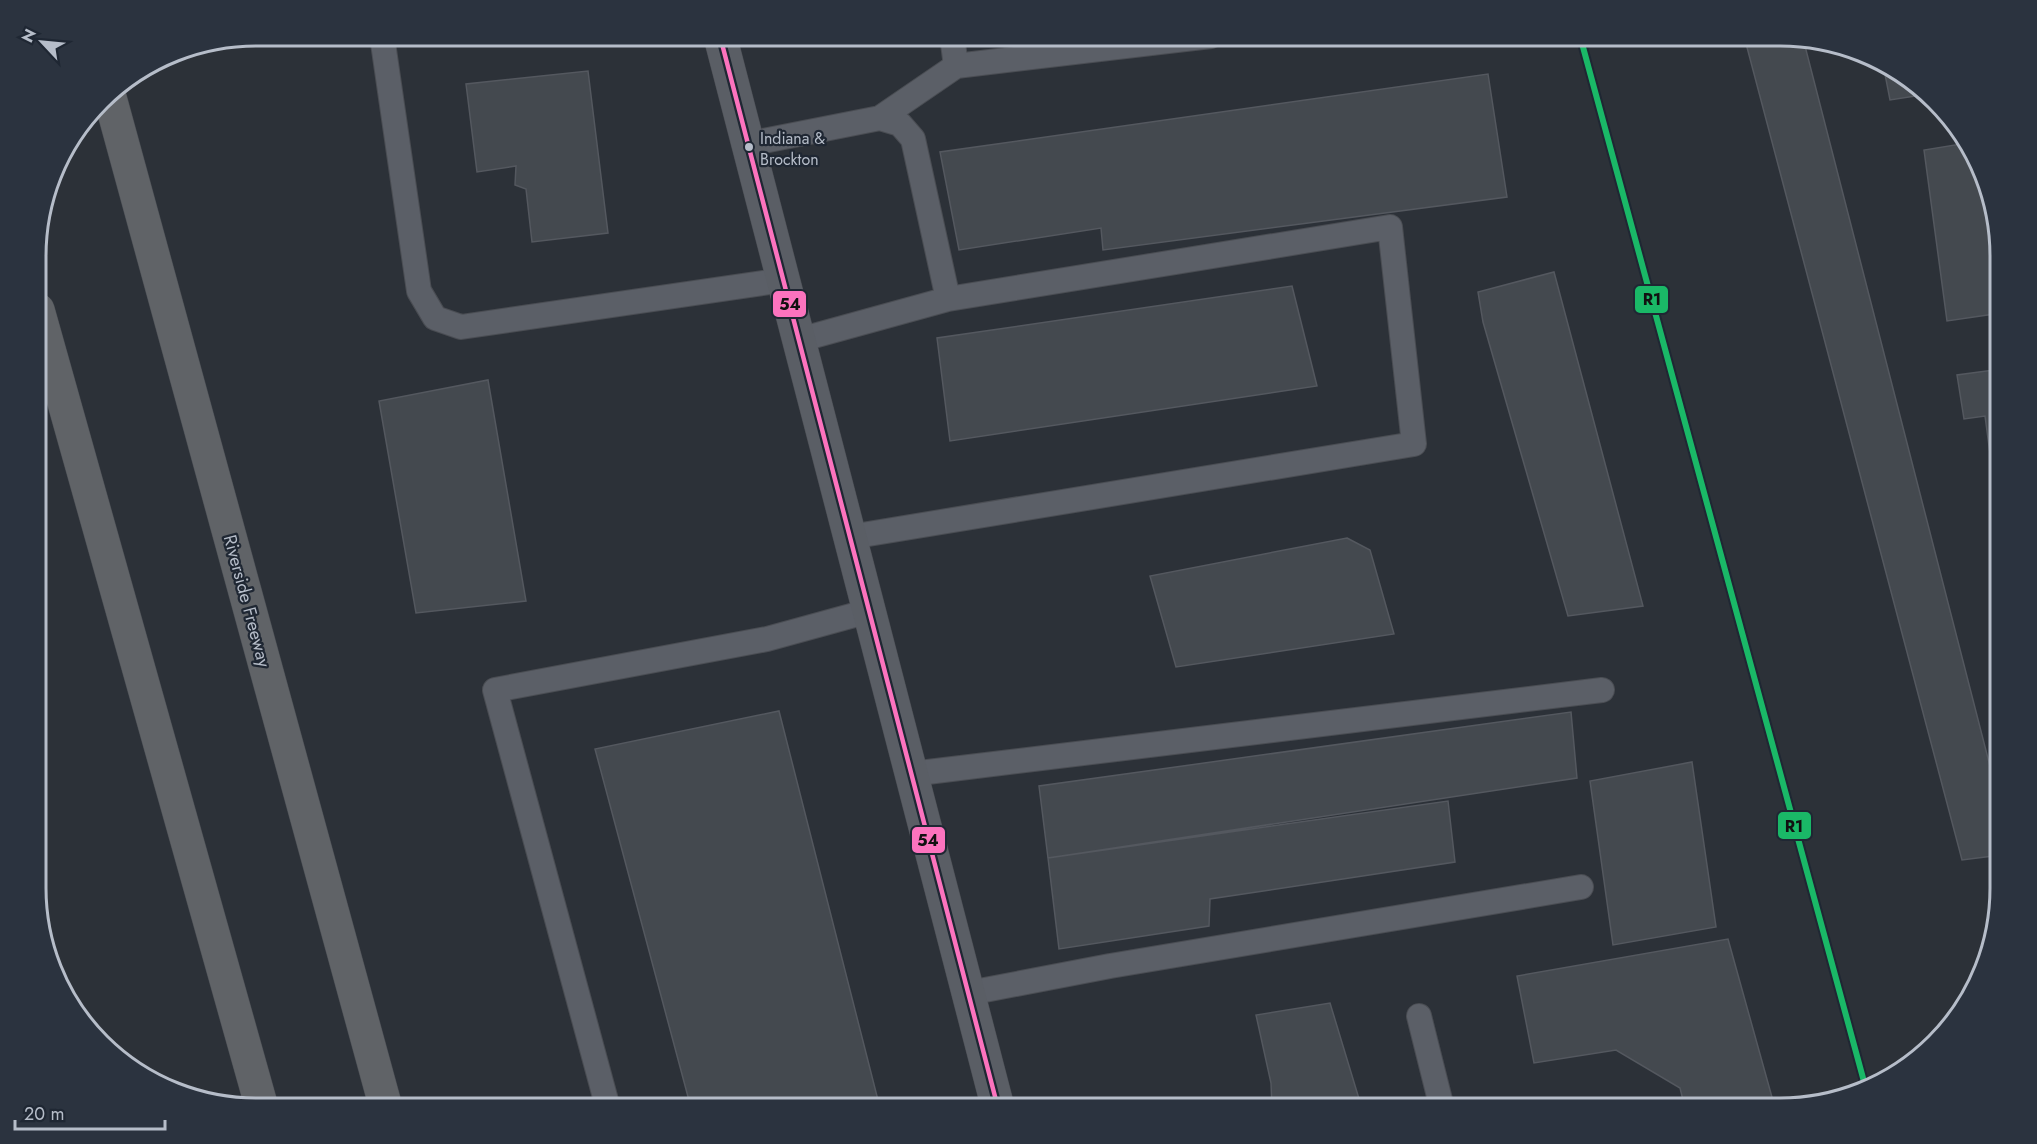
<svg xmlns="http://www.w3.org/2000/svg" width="2037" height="1144" font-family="Jost,sans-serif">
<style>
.building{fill:#44494f;stroke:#54585f;stroke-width:1.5}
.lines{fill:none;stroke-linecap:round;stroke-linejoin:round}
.service-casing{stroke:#4a4d53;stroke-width:26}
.secondary-casing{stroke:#4a4d53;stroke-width:34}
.motorway-casing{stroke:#494d53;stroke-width:34}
.service{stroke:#5b5f67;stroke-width:24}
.secondary{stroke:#5a5e65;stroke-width:33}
.motorway{stroke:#606367;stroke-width:33}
.bus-1-casing{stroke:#1f2733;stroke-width:9}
.bus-1{stroke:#fc73be;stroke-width:4.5}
.rail-1-casing{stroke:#1f2733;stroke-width:10}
.rail-1{stroke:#1ab867;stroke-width:6}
.bus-dot{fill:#b6bdc9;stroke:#1f2733;stroke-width:2}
.labels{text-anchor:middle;stroke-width:4.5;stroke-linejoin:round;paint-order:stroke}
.bus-label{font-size:16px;fill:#b6bdc9;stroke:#1f2733;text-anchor:start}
.street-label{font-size:18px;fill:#b6bdc9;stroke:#1f2733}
.rim{fill:none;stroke:#b6bdc9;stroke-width:3}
.line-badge{stroke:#1f2733;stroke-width:2}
.pale-badge-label{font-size:16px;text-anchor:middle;font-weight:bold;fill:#111}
</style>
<rect width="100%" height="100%" fill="#2c3138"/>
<!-- building -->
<path class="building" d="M1744,36H1781L1804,42L2001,809V855L1962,860Z
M1883,64L1890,65L1922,95L1890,100Z
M588,71L608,233L532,242L526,189L515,185L516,166L477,172L466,84Z
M1488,74L1507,197L1103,250L1101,228L959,250L940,152Z
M1967,143L2000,242L2001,313L1947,321L1924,150Z
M1554,272L1643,606L1568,616L1483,322L1478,292Z
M1292,286L1317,386L950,441L937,338Z
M2001,369V475L1993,476L1985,416L1964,419L1957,375Z
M488,380L526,601L416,613L379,401Z
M1347,538L1370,550L1394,634L1176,667L1150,576Z
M779,711L880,1108H691L595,749Z
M1571,712L1577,778L1048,858L1039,786Z
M1692,762L1716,927L1613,945L1590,781Z
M1448,801L1455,862L1210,899L1209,926L1059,949L1048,858Z
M1728,939L1775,1108H1685L1680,1088L1616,1050L1534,1063L1517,976Z
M1330,1003L1360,1102L1340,1108H1272L1271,1083L1256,1015Z
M1360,1102L1361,1108H1340Z"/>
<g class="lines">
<!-- service casing -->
<g class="service-casing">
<path id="service" d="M382,36L419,291L435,318L461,327L783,280
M952,36L956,66
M880,118L956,66L1211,36
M748,144L880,118L900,124L913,139L948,299
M799,340L948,299L1390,227L1414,444L850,537
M911,774L1602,690
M969,993L1110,966L1581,887
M1419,1016L1442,1108
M608,1108L495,690L767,639L869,611"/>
</g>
<!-- secondary casing -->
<g class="secondary-casing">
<path id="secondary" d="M720,36L998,1108"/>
</g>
<!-- motorway casing -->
<g class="motorway-casing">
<path id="motorway" d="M109,94L386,1108
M38,310L262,1108"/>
</g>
<!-- service -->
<use href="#service" class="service"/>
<!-- secondary -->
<use href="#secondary" class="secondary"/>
<!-- motorway -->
<use href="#motorway" class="motorway"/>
<!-- bus-1 casing -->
<g class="bus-1-casing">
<path id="bus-1" d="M720,36L998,1108"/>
</g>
<!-- bus-1 -->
<use href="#bus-1" class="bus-1"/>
<!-- rail-1 casing -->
<g class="rail-1-casing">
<path id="rail-1" d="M1580,36L1866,1089"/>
</g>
<!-- rail-1 -->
<use href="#rail-1" class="rail-1"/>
</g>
<!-- markers -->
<circle class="bus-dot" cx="749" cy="147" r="5"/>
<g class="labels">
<!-- bus labels -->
<g class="bus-label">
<text x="760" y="144">Indiana &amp;<tspan x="760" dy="21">Brockton</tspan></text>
</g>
<!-- street labels -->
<g class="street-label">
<text transform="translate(247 601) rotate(75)" y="6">Riverside Freeway</text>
</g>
</g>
<!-- crop -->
<path d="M0 0H2037V1144H0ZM256 46H1780A210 210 0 0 1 1990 256V888A210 210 0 0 1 1780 1098H256A210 210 0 0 1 46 888V256A210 210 0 0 1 256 46Z" fill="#2b333f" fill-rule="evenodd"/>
<path class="rim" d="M256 46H1780A210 210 0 0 1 1990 256V888A210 210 0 0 1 1780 1098H256A210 210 0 0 1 46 888V256A210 210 0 0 1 256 46Z"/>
<g class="line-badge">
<rect x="1634" y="285" width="35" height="29" rx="6" fill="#1ab867"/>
<rect x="772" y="290" width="35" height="28" rx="6" fill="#fc73be"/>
<rect x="1777" y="811" width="35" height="29" rx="6" fill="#1ab867"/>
<rect x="911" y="826" width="35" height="28" rx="6" fill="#fc73be"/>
</g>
<g class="pale-badge-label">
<text x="1652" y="305">R1</text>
<text x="790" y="310">54</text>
<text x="1794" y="832">R1</text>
<text x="928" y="846">54</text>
</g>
<!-- north arrow -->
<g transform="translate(42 42) rotate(296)" stroke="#1f2733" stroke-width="4.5" paint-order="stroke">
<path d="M0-4.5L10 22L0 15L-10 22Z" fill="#b6bdc9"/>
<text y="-9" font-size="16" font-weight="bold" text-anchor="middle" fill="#b6bdc9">N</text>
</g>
<!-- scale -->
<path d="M15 1120v9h150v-9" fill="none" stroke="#b6bdc9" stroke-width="3"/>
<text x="24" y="1120" font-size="18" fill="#b6bdc9" stroke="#1f2733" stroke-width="4.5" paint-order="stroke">20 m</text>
</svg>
